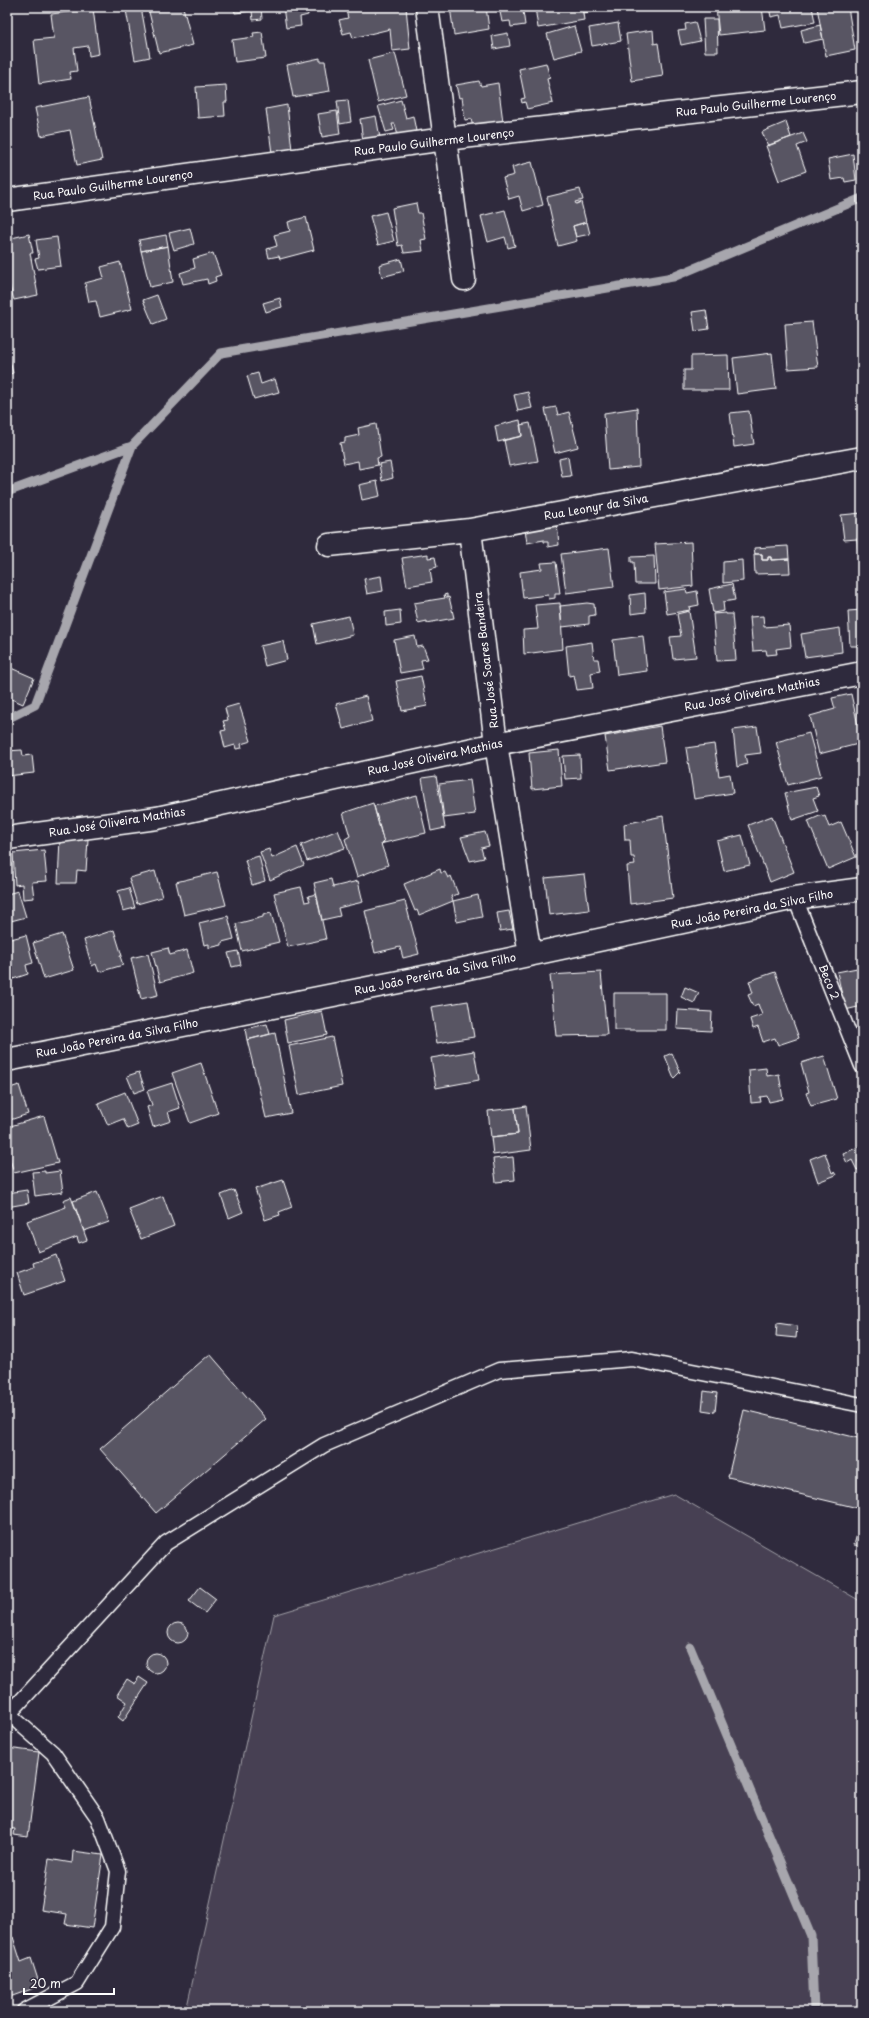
<svg xmlns="http://www.w3.org/2000/svg" width="869" height="2018" font-family="'Playpen Sans',sans-serif">
<style>
.green{fill:#464152;stroke:#a2a0a8}
.lines{fill:none;stroke-linecap:round;stroke-linejoin:round}
.stream{stroke:#a7a6ad;stroke-width:9}
.building{fill:#595564;stroke:#fff}
.service-casing{stroke:#fff;stroke-width:17}
.minor-casing{stroke:#fff;stroke-width:25}
.service{stroke:#2f2a3d;stroke-width:14}
.minor{stroke:#2f2a3d;stroke-width:22}
.labels{text-anchor:middle;stroke-width:4;stroke-linejoin:round;paint-order:stroke}
.street-label{font-size:11px;fill:#fff;stroke:#2f2a3d}
</style>
<rect width="100%" height="100%" fill="#2f2a3d"/>
<filter id="ink" filterUnits="userSpaceOnUse"><feTurbulence type="fractalNoise" baseFrequency=".025" numOctaves="2"/><feDisplacementMap in="SourceGraphic" scale="8" xChannelSelector="R" yChannelSelector="G"/><feConvolveMatrix kernelMatrix="1 2 1 2 8 2 1 2 1" color-interpolation-filters="sRGB"/></filter>
<g filter="url(#ink)">
<!-- green -->
<path class="green" d="M674,1494L862,1602V2011H186L274,1615Z"/>
<g class="lines">
<!-- stream -->
<path class="stream" d="M7,492L132,446L221,353L673,277L862,198
M7,719L35,705L132,446
M690,1647L811,1936L814,2011"/>
</g>
<!-- building -->
<path class="building" d="M141,7L150,57L135,60L126,10Z
M153,7H183L193,45L159,53L148,8Z
M234,7H261L262,19L253,20L252,11L235,13Z
M283,7H307L308,15L300,17L301,26L286,28Z
M345,7H406L410,49L392,51L390,29L353,38L351,32L343,34L339,20L348,18Z
M450,7H486L489,29L454,35Z
M499,7H531L532,10L523,11L525,25L511,27L510,21L502,22Z
M535,7H582L584,20L538,28Z
M582,7H608L609,9L583,13Z
M716,7H762L765,30L719,35Z
M769,7H812L815,22L783,28L780,15L771,17Z
M817,7H848L855,50L826,56Z
M93,9L99,54L89,56L88,46L74,48L77,71L70,72L71,79L39,84L34,40L54,38L51,14Z
M703,19H717L718,52H705Z
M695,22L700,41L681,45L678,31L686,30L685,24Z
M618,23L621,41L592,46L589,28Z
M820,25L823,39L804,43L801,30Z
M574,26L581,51L554,58L547,34Z
M653,30L654,44L658,43L663,76L632,81L626,34Z
M262,32L266,58L235,62L232,40L254,37L253,33Z
M508,33L510,46L494,49L492,36Z
M395,53L406,95L378,102L368,60Z
M320,58V61H325L330,91L293,97L287,65Z
M546,63L550,78L547,79L553,103L527,109L525,102L522,103L521,99L525,98L519,69Z
M479,81L481,86L498,83L503,122L473,127L471,119L465,120L462,97L459,98L456,85Z
M226,85L227,102H224L225,116L198,118L196,87Z
M89,97L102,160L77,165L70,130L41,136L35,108Z
M348,100L351,122L340,124L337,101Z
M401,100L406,118L413,116L416,131L398,136L395,124H392L394,130L386,132L378,106Z
M287,105L292,150L272,153L266,109Z
M337,111L340,134L322,137L318,114Z
M376,116L380,138L363,141L360,119Z
M786,122L791,137L768,146L762,132Z
M803,133L807,142L797,146L806,171L779,181L766,146Z
M853,154L856,180L845,182L844,178L831,180L828,159Z
M532,162L543,205L523,211L519,196L509,199L503,178L514,175L512,167Z
M580,189L583,200L575,202L576,204L581,202L586,222L573,226L577,241L558,246L547,197Z
M416,203L418,213H421L426,239L421,240L423,251L404,253L402,245L398,246L392,208Z
M505,210L515,246L508,248L505,237L488,242L481,216Z
M386,212L394,241L378,245L370,216Z
M306,217L314,250L280,259L279,256L269,258L267,249L277,246L274,235L290,231L288,222Z
M587,222L590,234L576,237L573,226Z
M190,228L194,244L174,250L169,233Z
M29,234L33,253H30L38,295L14,300L7,277V239Z
M166,235L168,246L141,251L139,240Z
M57,237L61,266L38,269L35,259L39,258L36,240Z
M168,246L173,282L150,287L141,251Z
M213,253L221,275L215,277L216,281L208,284L207,279L183,284L180,273L195,268L193,259Z
M401,259L404,271L382,277L379,265Z
M120,262L132,309L100,317L96,301L89,302L85,283L104,278L101,267Z
M157,295L166,319L153,324L143,300Z
M280,298L282,307L266,312L263,303Z
M706,310L709,329L695,331L692,312Z
M812,322L818,367L788,369L785,324Z
M772,353L776,389L737,394L733,358Z
M727,355H728L729,390H684V370H691V356Z
M7,357H9L13,373L7,375Z
M258,373L261,384L275,379L279,392L254,399L247,376Z
M528,392L532,408L518,411L514,395Z
M556,407L558,415L569,412L578,447L555,453L545,409Z
M637,408L639,467L608,470L604,413Z
M749,411L754,444L734,447L730,413Z
M520,420L522,436L498,442L495,426Z
M530,423L538,461L509,466L504,440L522,436L520,425Z
M376,424L381,457L377,458L378,465L359,469L358,461L344,464L340,443L345,442V438L359,435L358,428Z
M568,457L571,476L562,477L559,459Z
M390,462L393,478L382,481L379,464Z
M377,481L380,496L362,500L359,485Z
M862,513V547L858,548L857,539L844,540L841,515Z
M557,523L559,545L548,547V542H544V540L527,543L525,529Z
M691,542L693,586L659,590L655,544Z
M788,546L789,559L771,560V557H768V560H762V554H755L754,548Z
M609,548L614,587L566,593L561,554Z
M428,554V558L435,557L437,567L430,569L432,582L407,586L402,558Z
M754,554H762V560H768V557H771V560L789,559L790,573L755,574Z
M654,556L655,584H635L634,562H631V557Z
M742,560L743,581L723,583V562Z
M556,562L560,594H555V598L549,599L548,595L523,598L520,572L542,569L541,563Z
M381,576L383,591L367,594L364,579Z
M732,584L735,600L723,602L724,611L713,613L709,589Z
M686,589L687,593L697,591L699,605L689,607L690,610L667,614L664,592Z
M645,593L646,612L631,614L630,595Z
M447,594V598L449,597L454,618L427,623V621L418,623L414,603L445,598L444,595Z
M560,603L563,649L524,654L523,630L538,629L535,605Z
M587,603L594,604L595,615L589,616V624L562,627L560,606Z
M400,610L401,624L386,626L385,612Z
M862,610V646H850L848,611Z
M689,611L696,657L673,659L670,637L681,636L677,614Z
M726,613V614H732L736,660L717,661L713,614Z
M349,616L353,635L317,644L313,624Z
M763,616L764,627L789,625L791,647L776,649L777,654L767,655L766,650L753,651L750,617Z
M840,628L842,652L805,657L801,634Z
M415,636L417,647L423,646L428,659L421,660L423,669L400,673L394,640Z
M643,636L647,671L617,675L613,640Z
M283,641L287,660L265,666L260,646Z
M592,642L594,659H598L600,671L591,673L593,688L577,690L574,675L569,676L566,646Z
M11,668L34,678L23,704L7,697V677Z
M421,676L427,706L402,711L396,681Z
M851,694L862,743L819,754L810,716L835,709L832,698Z
M366,696L372,721L343,729L336,704Z
M239,704L251,741L241,744L242,748L236,749L235,745L225,748L221,731L226,730L223,721L228,720L225,708Z
M862,712V729L858,713Z
M660,726L665,762L610,770L605,736Z
M757,727L761,753L745,755L747,764L737,767L733,730Z
M809,733L821,776L788,785L776,742Z
M714,744L719,776L730,774L733,793L694,799L686,748Z
M22,750L23,756L32,755L34,773L7,776V751Z
M559,750L562,786L532,789L529,753Z
M580,755L581,778L565,779L563,756Z
M436,776L445,828L431,831L422,778Z
M470,780L475,814L444,818L439,784Z
M816,787L819,796L813,798L818,811L792,820L785,793Z
M417,795L426,833L384,843L374,806Z
M373,803L384,843L381,844L388,865L357,877L345,839L350,836L343,813Z
M822,815L823,817L825,816L829,827L841,822L856,857L828,869L808,821Z
M663,816L673,898L630,904L627,866L635,865L634,857H631L630,840H625L624,824Z
M772,816L794,872L770,882L748,825Z
M338,830L345,848L307,861L301,845Z
M485,832L489,846L481,848L484,858L470,861L461,837Z
M742,835L750,865L724,871L717,841Z
M60,838L88,839L86,871L77,870L76,883H58Z
M297,847L304,865L270,880L260,852L269,849L272,858Z
M44,850L47,881L32,882L34,898L23,899L22,884L15,885L13,853Z
M259,856L265,881L252,885L245,860Z
M440,869L441,873L445,872L448,878L451,876L458,894L451,896L453,901L419,915L417,910L415,911L404,884Z
M155,871L162,897L137,904L129,878Z
M217,872L226,905L184,915L176,882Z
M584,874L589,910L549,915L545,878Z
M331,879L333,887L358,881L363,902L338,908L340,916L322,920L314,883Z
M301,887L305,902L310,901L308,896L316,894L326,939L288,947L274,893Z
M129,888L135,908L123,911L118,891Z
M18,891L26,917L7,922V894Z
M478,895L482,917L457,922L453,901Z
M405,901L419,954L403,958L400,947L375,953L365,911Z
M509,911L513,929L500,931L497,913Z
M271,913L279,942L242,951L236,924L263,917V915Z
M228,916L234,939L222,942V945L209,948V944L204,945L199,923Z
M114,930L122,956H120L123,965L99,972L96,964L92,966L84,940Z
M62,934L74,970L44,979L33,943Z
M26,935L33,963L26,965L28,974L7,981V940Z
M168,948L170,955L187,950L193,973L160,982L152,952Z
M238,951L241,965L232,967L228,953Z
M148,954L158,995L141,999L131,958Z
M862,967V1006L845,1010L837,972Z
M601,972L607,1035L556,1036L550,975Z
M775,972L799,1038L778,1045L775,1038L763,1042L758,1027L753,1029L750,1019L762,1015L758,1004L753,1006L748,995L753,993L749,981Z
M685,987L699,993L694,1003L681,997Z
M614,993H666V1030H614Z
M468,1001L474,1037L437,1043L431,1007Z
M678,1010L712,1012L711,1031L677,1029Z
M322,1011L327,1035L288,1043L284,1020Z
M267,1024L270,1034L247,1040L245,1029Z
M275,1033L291,1113L266,1118L247,1040Z
M332,1037L342,1086L299,1095L289,1046Z
M474,1051L479,1080L436,1088L431,1058Z
M672,1053L680,1072L674,1078L665,1056Z
M824,1056L837,1099L811,1106L806,1093L809,1092L801,1063Z
M201,1063L218,1113L190,1123L172,1073Z
M766,1068L767,1076L779,1074L783,1099L769,1102L767,1096L760,1097L761,1102L751,1103L749,1070Z
M139,1072L145,1089L134,1093L127,1076Z
M172,1083L180,1108L168,1112L171,1121L153,1127L147,1107L152,1105L147,1091Z
M19,1085L28,1114L7,1121V1089Z
M125,1092L138,1125L128,1129L123,1119L108,1125L98,1103Z
M526,1106L531,1150L493,1155L491,1137L518,1134L515,1108Z
M515,1108L518,1134L491,1137L488,1111Z
M44,1116L58,1163L14,1173L7,1149V1127Z
M862,1145V1162L861,1159L858,1161L862,1168L857,1170L852,1160L847,1163L843,1154Z
M825,1153L832,1173L834,1172L836,1175L818,1182L810,1159Z
M513,1157L515,1180L496,1182L493,1159Z
M45,1171V1173L60,1171L63,1192L35,1196L32,1172Z
M283,1180L292,1207L279,1212L280,1215L265,1220L255,1189Z
M27,1190L29,1203L7,1207V1193Z
M234,1190L243,1212L229,1218L221,1195Z
M97,1192L109,1222L84,1231L73,1201Z
M163,1196L174,1226L141,1239L129,1209Z
M71,1197L87,1240L79,1243L77,1237L38,1252L27,1221L66,1207L63,1200Z
M56,1255L65,1281L24,1295L17,1273L34,1267L33,1263Z
M777,1323L797,1326L796,1338L776,1336Z
M210,1354L266,1419L156,1513L100,1449Z
M704,1391L717,1393L715,1412L702,1410Z
M744,1410L862,1439V1509L728,1477Z
M862,1517V1546L854,1545Z
M200,1587L216,1599L205,1613L189,1601Z
M168 1633a10 10 0 1 1 20 0a10 10 0 1 1-20 0Z
M146 1663a10 10 0 1 1 20 0a10 10 0 1 1-20 0Z
M139,1677L148,1683L123,1721L118,1717L127,1702L117,1695L127,1679L135,1684Z
M7,1748L39,1752L28,1837L14,1835L15,1829L7,1828Z
M73,1851L103,1855L92,1928L65,1924L67,1914L41,1910L49,1859L72,1863Z
M13,1937L21,1962L31,1958L40,1986L7,1998V1939Z"/>
<g class="lines">
<!-- service casing -->
<g class="service-casing">
<path id="service" d="M795,898L862,1066
M7,1714H9L166,1543L324,1445L499,1370L632,1359L862,1405
M9,1714L53,1753L98,1818L118,1871L112,1927L77,1983L24,2011"/>
</g>
<!-- minor casing -->
<g class="minor-casing">
<path id="minor" d="M427,7L464,279
M7,200L445,139L862,92
M470,530L496,744L530,955
M329,545L470,530L862,458
M7,838L157,818L496,744L862,673
M7,1060L459,970L795,898L862,889"/>
</g>
<!-- service -->
<use href="#service" class="service"/>
<!-- minor -->
<use href="#minor" class="minor"/>
</g>
</g>
<g class="labels">
<!-- street labels -->
<g class="street-label">
<text transform="translate(756 104) rotate(-6)" y="4">Rua Paulo Guilherme Lourenço</text>
<text transform="translate(434 142) rotate(-7)" y="4">Rua Paulo Guilherme Lourenço</text>
<text transform="translate(113 185) rotate(-8)" y="4">Rua Paulo Guilherme Lourenço</text>
<text transform="translate(596 507) rotate(-10)" y="4">Rua Leonyr da Silva</text>
<text transform="translate(486 660) rotate(-97)" y="4">Rua José Soares Bandeira</text>
<text transform="translate(752 694) rotate(-11)" y="4">Rua José Oliveira Mathias</text>
<text transform="translate(435 757) rotate(-12)" y="4">Rua José Oliveira Mathias</text>
<text transform="translate(117 822) rotate(-9)" y="4">Rua José Oliveira Mathias</text>
<text transform="translate(752 909) rotate(-11)" y="4">Rua João Pereira da Silva Filho</text>
<text transform="translate(435 974) rotate(-12)" y="4">Rua João Pereira da Silva Filho</text>
<text transform="translate(829 982) rotate(68)" y="4">Beco 2</text>
<text transform="translate(117 1038) rotate(-11)" y="4">Rua João Pereira da Silva Filho</text>
</g>
</g>
<!-- margin -->
<rect width="869" height="2018" fill="none" stroke="#2f2a3d" stroke-width="24"/>
<rect x="12" y="12" width="845" height="1994" fill="none" stroke="#fff" stroke-width="1.5" filter="url(#ink)"/>
<!-- scale -->
<path d="M24 1988v6h90v-6" fill="none" stroke="#ffffff" stroke-width="2"/>
<text x="30" y="1988" font-size="12" fill="#ffffff" stroke="#2f2a3d" stroke-width="3" paint-order="stroke">20 m</text>
</svg>
